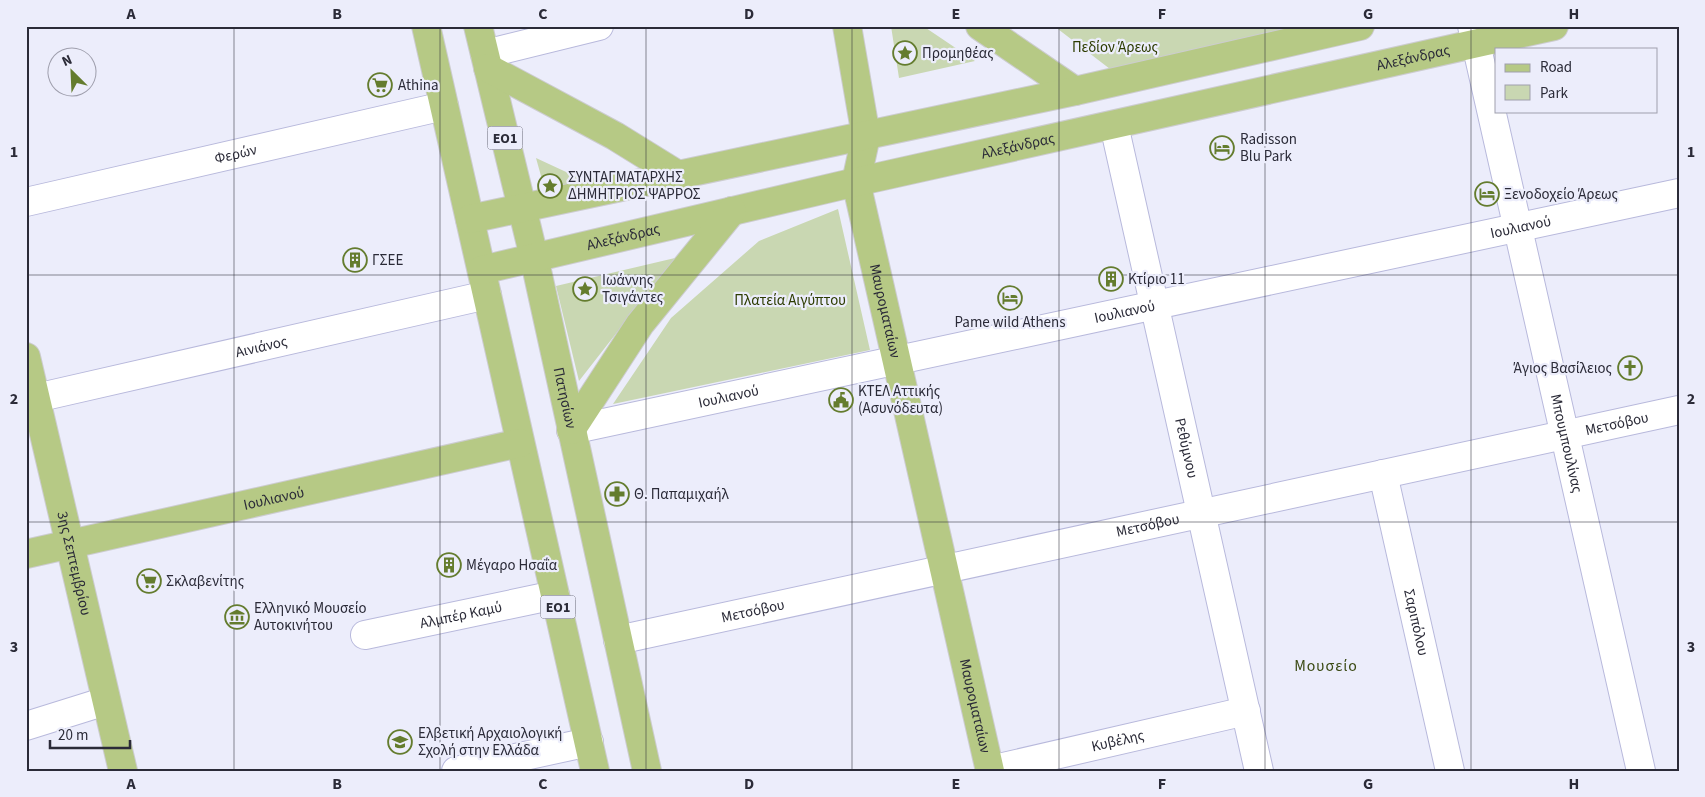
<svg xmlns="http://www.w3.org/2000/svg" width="1705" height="797" font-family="'Source Sans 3',sans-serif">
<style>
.green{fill:#c9d7b2}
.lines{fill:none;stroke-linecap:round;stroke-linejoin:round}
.minor-casing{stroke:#b8b9dc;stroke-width:30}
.major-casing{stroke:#cccccf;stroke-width:30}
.minor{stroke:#fff;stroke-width:28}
.major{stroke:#b6c985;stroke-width:28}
.grid{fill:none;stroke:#2b2b38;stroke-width:1;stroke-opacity:0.55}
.labels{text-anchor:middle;stroke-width:4.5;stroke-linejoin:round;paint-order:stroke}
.shield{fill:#ecedfb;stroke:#656572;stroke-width:1}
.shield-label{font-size:14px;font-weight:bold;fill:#2b2b38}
.park-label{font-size:15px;fill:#2d3c01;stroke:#ecedfb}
.poi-label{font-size:15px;fill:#2b2b38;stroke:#ecedfb;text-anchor:start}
.street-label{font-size:15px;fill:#2b2b38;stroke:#ecedfb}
.neighbourhood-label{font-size:16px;letter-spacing:1px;fill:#3b4a14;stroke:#ecedfb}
.neatline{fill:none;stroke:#2b2b38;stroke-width:2}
.grid-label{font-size:16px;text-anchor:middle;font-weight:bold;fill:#2b2b38}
</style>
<rect width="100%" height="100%" fill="#ecedfb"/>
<!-- green -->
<path class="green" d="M891,26H923L975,61L899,78Z
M1054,26H1303L1110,69Z
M536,158L592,184L546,194Z
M838,209L870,350L613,404L671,318L759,241Z
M675,258L579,381L556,286Z"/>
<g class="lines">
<!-- minor casing -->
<g class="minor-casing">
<g id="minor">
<path id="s1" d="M1472,26L1641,771"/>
<path d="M485,54L599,26"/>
<path id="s2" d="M1114,125L1259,771"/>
<path id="s3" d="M26,202L444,106"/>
<path id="s4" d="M36,398L487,295"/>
<path id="s5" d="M571,430L1679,193"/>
<path id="s6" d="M1383,474L1450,771"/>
<path id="s7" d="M365,635L555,595"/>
<path id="s8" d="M618,640L1679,410"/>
<path d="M26,726L106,701"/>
<path id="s9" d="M990,770L1246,711"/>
<path d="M456,771L589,742"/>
</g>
</g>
<!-- major casing -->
<g class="major-casing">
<g id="major">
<path d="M426,26L595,771"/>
<path id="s10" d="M478,26L534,257L647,771"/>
<path id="s11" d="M847,26L866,136L856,182L990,771"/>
<path d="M980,26L1075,91"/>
<path d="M488,68L615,136L678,175"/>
<path d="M470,219L1075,91L1360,26"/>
<path id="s12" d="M482,270L856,182L1554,26"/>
<path id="s13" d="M26,357L123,771"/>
<path d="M571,430L640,324L732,211"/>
<path id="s14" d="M26,554L520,443"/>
</g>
</g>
<!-- minor -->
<use href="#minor" class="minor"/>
<!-- major -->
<use href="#major" class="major"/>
</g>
<!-- grid -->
<path class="grid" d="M234,26V771M440,26V771M646,26V771M852,26V771M1059,26V771M1265,26V771M1471,26V771M26,275H1679M26,522H1679"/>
<!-- icons -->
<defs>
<g id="sight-ring" transform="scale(1.25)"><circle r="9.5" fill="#ecedfb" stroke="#647c2e" stroke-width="1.5"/><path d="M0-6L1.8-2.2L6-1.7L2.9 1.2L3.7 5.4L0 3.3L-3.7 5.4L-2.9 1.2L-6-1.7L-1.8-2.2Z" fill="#647c2e"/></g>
<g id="supermarket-ring" transform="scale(1.25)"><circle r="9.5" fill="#ecedfb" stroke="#647c2e" stroke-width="1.5"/><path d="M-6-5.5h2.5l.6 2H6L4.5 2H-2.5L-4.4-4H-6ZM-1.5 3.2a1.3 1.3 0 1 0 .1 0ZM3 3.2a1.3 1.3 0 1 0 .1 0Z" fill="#647c2e"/></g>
<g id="hotel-ring" transform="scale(1.25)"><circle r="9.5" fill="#ecedfb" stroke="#647c2e" stroke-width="1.5"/><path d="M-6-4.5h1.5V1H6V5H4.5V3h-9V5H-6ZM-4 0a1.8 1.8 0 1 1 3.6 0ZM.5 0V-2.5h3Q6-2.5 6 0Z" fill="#647c2e"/></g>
<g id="building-ring" transform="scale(1.25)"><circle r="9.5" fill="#ecedfb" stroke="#647c2e" stroke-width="1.5"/><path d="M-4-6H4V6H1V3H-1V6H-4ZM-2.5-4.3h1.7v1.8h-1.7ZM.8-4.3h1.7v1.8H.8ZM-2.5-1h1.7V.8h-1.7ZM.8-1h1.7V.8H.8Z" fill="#647c2e"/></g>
<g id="church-ring" transform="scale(1.25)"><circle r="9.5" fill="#ecedfb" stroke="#647c2e" stroke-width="1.5"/><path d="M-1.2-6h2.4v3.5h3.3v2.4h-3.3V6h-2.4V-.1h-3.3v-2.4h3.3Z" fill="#647c2e"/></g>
<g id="civic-ring" transform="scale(1.25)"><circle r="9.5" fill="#ecedfb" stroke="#647c2e" stroke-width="1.5"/><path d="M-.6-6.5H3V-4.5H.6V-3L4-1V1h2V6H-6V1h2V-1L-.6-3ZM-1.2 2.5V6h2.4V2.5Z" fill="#647c2e"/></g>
<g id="pharmacy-ring" transform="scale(1.25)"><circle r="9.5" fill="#ecedfb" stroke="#647c2e" stroke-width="1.5"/><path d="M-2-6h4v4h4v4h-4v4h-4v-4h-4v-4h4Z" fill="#647c2e"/></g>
<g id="museum-ring" transform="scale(1.25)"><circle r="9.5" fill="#ecedfb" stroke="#647c2e" stroke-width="1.5"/><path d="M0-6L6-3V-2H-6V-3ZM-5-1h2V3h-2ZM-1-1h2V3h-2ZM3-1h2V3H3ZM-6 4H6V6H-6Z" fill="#647c2e"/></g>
<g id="university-ring" transform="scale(1.25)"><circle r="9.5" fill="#ecedfb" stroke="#647c2e" stroke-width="1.5"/><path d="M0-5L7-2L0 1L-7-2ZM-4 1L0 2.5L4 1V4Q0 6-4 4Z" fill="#647c2e"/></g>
</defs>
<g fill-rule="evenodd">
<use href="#sight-ring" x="905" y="53"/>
<use href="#supermarket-ring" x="380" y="85"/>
<use href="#hotel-ring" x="1222" y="148"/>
<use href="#sight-ring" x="550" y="186"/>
<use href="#hotel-ring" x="1487" y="194"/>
<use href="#building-ring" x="355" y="260"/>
<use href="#building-ring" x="1111" y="279"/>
<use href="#sight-ring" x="585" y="289"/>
<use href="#hotel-ring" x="1010" y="298"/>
<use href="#church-ring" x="1630" y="368"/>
<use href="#civic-ring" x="841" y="400"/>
<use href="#pharmacy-ring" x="617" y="494"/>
<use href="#building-ring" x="449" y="565"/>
<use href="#supermarket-ring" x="149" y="581"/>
<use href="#museum-ring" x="237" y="617"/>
<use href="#university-ring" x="400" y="742"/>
</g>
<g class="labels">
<!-- shield labels -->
<g class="shield">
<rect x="487.5" y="126.5" width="35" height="23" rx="4"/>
<rect x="540.5" y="595.5" width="35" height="23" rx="4"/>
</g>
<g class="shield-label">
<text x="505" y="143">ΕΟ1</text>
<text x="558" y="612">ΕΟ1</text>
</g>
<!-- park labels -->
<g class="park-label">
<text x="1115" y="52">Πεδίον Άρεως</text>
<text x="790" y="305">Πλατεία Αιγύπτου</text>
</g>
<!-- poi labels -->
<g class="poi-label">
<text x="922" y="58">Προμηθέας</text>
<text x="398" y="90">Athina</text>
<text x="1240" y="144">Radisson<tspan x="1240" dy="17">Blu Park</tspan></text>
<text x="568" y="182">ΣΥΝΤΑΓΜΑΤΑΡΧΗΣ<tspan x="568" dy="17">ΔΗΜΗΤΡΙΟΣ ΨΑΡΡΟΣ</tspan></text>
<text x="1504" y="199">Ξενοδοχείο Άρεως</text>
<text x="372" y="265">ΓΣΕΕ</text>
<text x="1128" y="284">Κτίριο 11</text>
<text x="602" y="285">Ιωάννης<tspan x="602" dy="17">Τσιγάντες</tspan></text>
<text x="1010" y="327" text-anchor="middle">Pame wild Athens</text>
<text x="1612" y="373" text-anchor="end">Άγιος Βασίλειος</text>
<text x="858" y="396">ΚΤΕΛ Αττικής<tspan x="858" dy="17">(Ασυνόδευτα)</tspan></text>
<text x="634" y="499">Θ. Παπαμιχαήλ</text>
<text x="466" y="570">Μέγαρο Ησαΐα</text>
<text x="166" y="586">Σκλαβενίτης</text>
<text x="254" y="613">Ελληνικό Μουσείο<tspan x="254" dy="17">Αυτοκινήτου</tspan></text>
<text x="418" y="738">Ελβετική Αρχαιολογική<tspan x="418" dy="17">Σχολή στην Ελλάδα</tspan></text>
</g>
<!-- street labels -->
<g class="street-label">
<text dy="5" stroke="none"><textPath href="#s12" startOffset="955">Αλεξάνδρας</textPath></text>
<text dy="5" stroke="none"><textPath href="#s12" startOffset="550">Αλεξάνδρας</textPath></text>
<text dy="5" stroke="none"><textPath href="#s3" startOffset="215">Φερών</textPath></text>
<text dy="5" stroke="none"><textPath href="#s5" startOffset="971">Ιουλιανού</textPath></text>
<text dy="5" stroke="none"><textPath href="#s12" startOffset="145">Αλεξάνδρας</textPath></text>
<text dy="5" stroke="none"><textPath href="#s11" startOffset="291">Μαυροματαίων</textPath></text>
<text dy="5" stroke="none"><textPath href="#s5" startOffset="566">Ιουλιανού</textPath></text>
<text dy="5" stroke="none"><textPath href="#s4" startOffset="231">Αινιάνος</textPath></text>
<text dy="5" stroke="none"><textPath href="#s5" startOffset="161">Ιουλιανού</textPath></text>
<text dy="5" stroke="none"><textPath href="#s10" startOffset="382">Πατησίων</textPath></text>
<text dy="5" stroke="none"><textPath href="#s8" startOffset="1022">Μετσόβου</textPath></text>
<text dy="5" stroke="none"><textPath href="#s1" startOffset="428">Μπουμπουλίνας</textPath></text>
<text dy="5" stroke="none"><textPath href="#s2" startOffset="331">Ρεθύμνου</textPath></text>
<text dy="5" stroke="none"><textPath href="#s14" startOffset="254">Ιουλιανού</textPath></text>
<text dy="5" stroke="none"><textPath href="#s8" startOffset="542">Μετσόβου</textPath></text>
<text dy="5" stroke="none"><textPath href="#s13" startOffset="212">3ης Σεπτεμβρίου</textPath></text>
<text dy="5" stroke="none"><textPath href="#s8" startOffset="138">Μετσόβου</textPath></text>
<text dy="5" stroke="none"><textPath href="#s7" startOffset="98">Αλμπέρ Καμύ</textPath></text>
<text dy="5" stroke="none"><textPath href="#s6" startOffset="152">Σαριπόλου</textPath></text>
<text dy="5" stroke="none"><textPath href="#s11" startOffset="696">Μαυροματαίων</textPath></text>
<text dy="5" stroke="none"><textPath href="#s9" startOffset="131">Κυβέλης</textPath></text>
</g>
<!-- neighbourhood labels -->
<g class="neighbourhood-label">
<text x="1326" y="671">Μουσείο</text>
</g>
</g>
<!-- border -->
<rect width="1705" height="797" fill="none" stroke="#ecedfb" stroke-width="55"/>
<!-- legend -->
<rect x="1495" y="48" width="162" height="65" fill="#ecedfb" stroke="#9f9fad"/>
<rect x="1505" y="64" width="25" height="8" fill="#b6c985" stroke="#9f9fad"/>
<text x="1540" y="72" font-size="15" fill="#2b2b38">Road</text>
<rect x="1505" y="85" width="25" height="15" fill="#c9d7b2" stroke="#9f9fad"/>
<text x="1540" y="98" font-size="15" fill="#2b2b38">Park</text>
<!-- north arrow -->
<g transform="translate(72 72) rotate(336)"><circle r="24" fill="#ecedfb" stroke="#9f9fad"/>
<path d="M0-4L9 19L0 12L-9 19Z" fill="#647c2e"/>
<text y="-8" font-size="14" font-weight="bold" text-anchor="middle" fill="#2b2b38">N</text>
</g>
<!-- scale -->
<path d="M50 740v8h80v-8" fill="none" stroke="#2b2b38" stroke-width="2.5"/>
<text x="58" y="740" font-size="15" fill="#2b2b38" stroke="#ecedfb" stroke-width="4" paint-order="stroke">20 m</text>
<rect x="28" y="28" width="1650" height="742" class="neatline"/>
<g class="grid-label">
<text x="131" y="19">A</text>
<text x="337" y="19">B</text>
<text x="543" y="19">C</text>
<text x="749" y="19">D</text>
<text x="956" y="19">E</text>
<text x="1162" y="19">F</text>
<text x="1368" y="19">G</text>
<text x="1574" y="19">H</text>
<text x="14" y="157">1</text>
<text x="1691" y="157">1</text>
<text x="14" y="404">2</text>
<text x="1691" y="404">2</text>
<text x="14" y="652">3</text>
<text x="1691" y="652">3</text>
<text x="131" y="789">A</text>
<text x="337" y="789">B</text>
<text x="543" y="789">C</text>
<text x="749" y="789">D</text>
<text x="956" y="789">E</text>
<text x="1162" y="789">F</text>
<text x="1368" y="789">G</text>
<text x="1574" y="789">H</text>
</g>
</svg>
